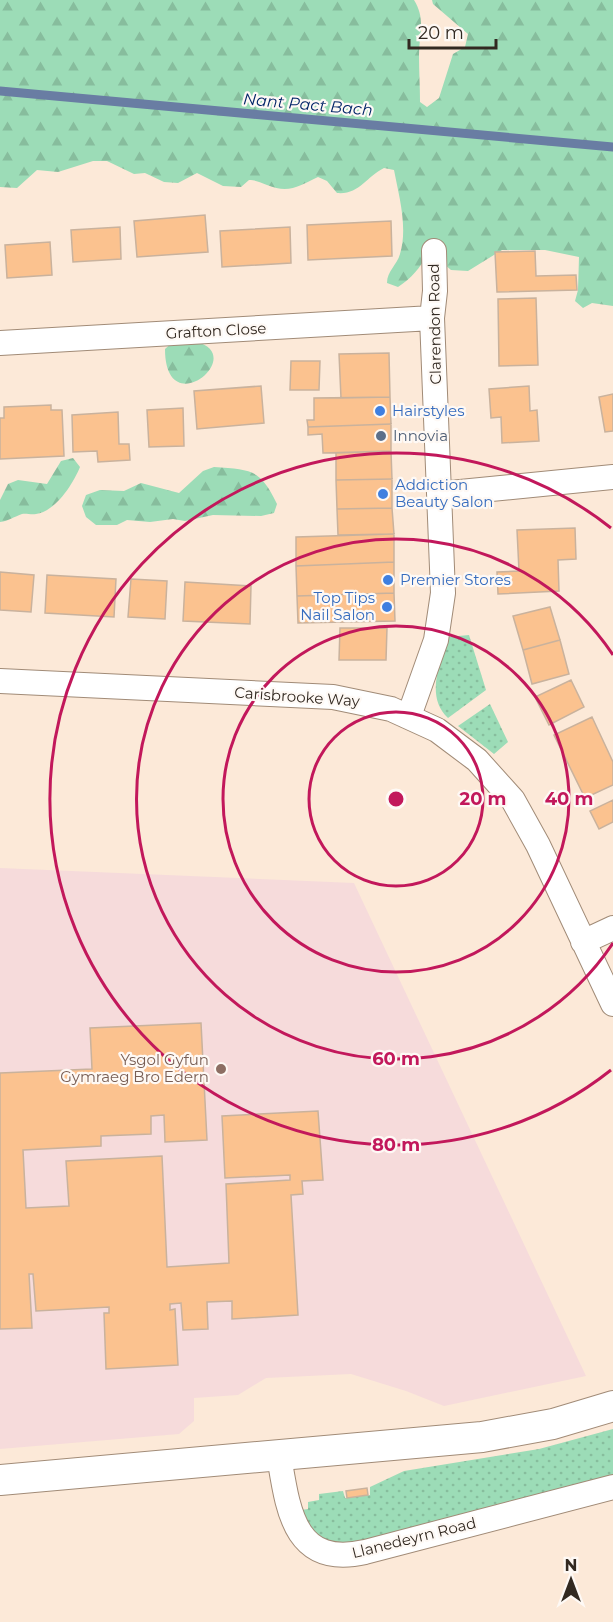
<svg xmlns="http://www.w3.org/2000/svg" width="613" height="1622" font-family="Montserrat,sans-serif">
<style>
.education{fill:#f6dbdb}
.grass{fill:url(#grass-dots)}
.forest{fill:url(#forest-firs)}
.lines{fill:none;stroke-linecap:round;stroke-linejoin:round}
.stream{stroke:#697da3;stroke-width:9}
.building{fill:#fbc28f;stroke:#c9b29d;stroke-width:1.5}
.minor-casing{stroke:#a18b77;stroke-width:26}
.tertiary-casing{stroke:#a18b77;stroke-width:32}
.minor{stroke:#fff;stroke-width:24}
.tertiary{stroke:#fff;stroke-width:30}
.ring{fill:none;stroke:#c2185b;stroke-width:3}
.shop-dot{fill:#3f7fe0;stroke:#fef9f5;stroke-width:2}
.service-dot{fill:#5c6f8a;stroke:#fef9f5;stroke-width:2}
.education-dot{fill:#8d6e63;stroke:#fef9f5;stroke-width:2}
.labels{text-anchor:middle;stroke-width:4.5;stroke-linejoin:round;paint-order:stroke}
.street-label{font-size:15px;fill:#322921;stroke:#fef9f5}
.shop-label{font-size:15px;fill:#366cbe;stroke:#fef9f5;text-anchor:start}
.service-label{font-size:15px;fill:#4e5e75;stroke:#fef9f5;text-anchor:start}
.education-label{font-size:15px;fill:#785e54;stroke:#fef9f5;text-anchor:end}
.water-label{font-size:16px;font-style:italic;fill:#012467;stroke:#fef9f5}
.centre{fill:#c2185b;stroke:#fef9f5;stroke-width:3}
.ring-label{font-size:18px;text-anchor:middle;font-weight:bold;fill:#c2185b;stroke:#fef9f5;stroke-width:4.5;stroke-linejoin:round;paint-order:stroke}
</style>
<defs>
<pattern id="grass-dots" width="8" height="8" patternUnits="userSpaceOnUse" patternTransform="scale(1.5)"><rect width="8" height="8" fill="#9cdcb7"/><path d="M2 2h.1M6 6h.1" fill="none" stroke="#87bd9d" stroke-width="1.8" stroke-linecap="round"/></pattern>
<pattern id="forest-firs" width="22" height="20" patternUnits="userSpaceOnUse" patternTransform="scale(1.5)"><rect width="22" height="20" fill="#9cdcb7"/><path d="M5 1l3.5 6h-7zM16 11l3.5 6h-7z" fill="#87bd9d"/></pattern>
</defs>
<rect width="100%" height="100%" fill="#fce9d8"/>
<!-- education -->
<path class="education" d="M0,868L354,883L586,1376L444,1406L406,1391L351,1374L266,1378L238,1395L194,1398V1421L179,1434L0,1449Z"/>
<!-- grass -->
<path class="grass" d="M469,635L486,690L448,718C425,696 440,664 448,637Z
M490,704L508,742L494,754L458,726Z
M613,1429V1476L351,1544C324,1547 310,1534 301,1510L308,1509V1502L319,1500V1494L343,1491L345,1498L370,1495V1487L404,1471L539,1449Z"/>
<!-- forest -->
<path class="forest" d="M0,0H414C426,19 419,35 419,55C419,71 420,87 420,102L427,107L439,98L453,54L465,47L468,34L433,4L432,0H613V306L592,303L583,308L575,301L578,290L579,257L545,250H502L468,271L451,270L429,251C421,267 413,277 398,287L387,283C387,271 397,265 400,254C408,228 399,196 394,170L384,168C366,177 359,195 337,193L327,181L318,177C299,186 289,194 267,185C261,183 257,180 249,180L241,187L223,186L197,173L178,183L164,182L145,173L134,174L107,161H93L58,172L37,170L17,188L0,187Z
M174,341C181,341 190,340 197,342C248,356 165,424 165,349Z
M73,458L80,467C73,484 56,511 36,514C31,515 26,513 22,514C13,517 9,521 0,522V500L8,484L18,480L47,484L61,461Z
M214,467C251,470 260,468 277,504L274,513L261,516L213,515L185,521L173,519L150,522L127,520L117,525H96L86,517L82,506L86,495L100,490L124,491L141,483L179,493L203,471Z"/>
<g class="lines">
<!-- stream -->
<path class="stream" d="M0,91L613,147"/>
</g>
<!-- building -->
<path class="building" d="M205,215L208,252L137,257L134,221Z
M391,221L392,256L308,260L307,225Z
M120,227L121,259L73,262L71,230Z
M290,227L291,263L222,267L220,231Z
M50,242L52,275L7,278L5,245Z
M535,251L536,276L576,275L577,290L497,292L495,252Z
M536,298L538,365L499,366L498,299Z
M389,353L390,397L341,398L339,354Z
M291,361H320L319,390H290Z
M261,386L264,423L197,429L194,391Z
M529,386L530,411L537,410L539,441L502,443L501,417L491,418L489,389Z
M613,394V431L605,432L599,397Z
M390,397L391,424L308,427L307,420H314V398Z
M51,405V410H62L64,456L0,459V418H4V407Z
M183,408L184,446L149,447L147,410Z
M118,412L119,444H129L130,460L98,462L97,451L73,452L72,415Z
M391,424V451L323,453L322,434L308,435V427Z
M391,451L392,479L336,480V453Z
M392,479V508L337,509L336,480Z
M392,508L394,534L338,535L337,509Z
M575,528L576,559L558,560L559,591L498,594L497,572L519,571L517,530Z
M394,534V562L296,566V537Z
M394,562V593L297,596L296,566Z
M0,572L34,575L31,612L0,610Z
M47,575L116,579L114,617L45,613Z
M131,579L167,581L165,619L128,617Z
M185,582L251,586L250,624L183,621Z
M394,593L395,621L298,623L297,596Z
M550,607L560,640L523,650L513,616Z
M340,628H387L386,660H339Z
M560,640L569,674L532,684L523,650Z
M571,680L584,707L549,725L535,697Z
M592,717L613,762V785L585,798L554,735Z
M613,800V822L599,829L590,811Z
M201,1023L207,1140L165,1142L164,1115L151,1116V1134L101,1136V1146L23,1150L26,1208L69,1206L66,1161L162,1156L167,1267L229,1263L226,1184L290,1180V1175L225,1178L222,1116L318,1111L323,1180L302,1181L303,1194L291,1195L298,1315L232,1319V1301L207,1302L208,1329L183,1330L181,1303L170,1304V1310L175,1309L178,1365L106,1369L104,1313H109V1307L36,1311L33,1274H29L32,1328L0,1329V1073L92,1069L90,1028Z
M367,1488L368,1495L347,1498L346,1491Z"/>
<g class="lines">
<!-- minor casing -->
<g class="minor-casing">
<path id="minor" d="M0,343L432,318
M440,494L613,477
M0,681L333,697L391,709L437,730L477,760L513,800L538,845L613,1004
M409,716L436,640L443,593L432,318L435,291L434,251
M583,942L613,928
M279,1456C288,1510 294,1568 365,1552L613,1487"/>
</g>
<!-- tertiary casing -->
<g class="tertiary-casing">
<path id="tertiary" d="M0,1480L482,1437L553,1424L613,1406"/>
</g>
<!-- minor -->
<use href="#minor" class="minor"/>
<!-- tertiary -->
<use href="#tertiary" class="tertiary"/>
</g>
<!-- distance rings -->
<g class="ring">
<circle cx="396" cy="799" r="87"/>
<circle cx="396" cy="799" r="173"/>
<path d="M613 943A260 260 0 1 1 613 655"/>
<path d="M611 1070A346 346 0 1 1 611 528"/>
</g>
<!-- markers -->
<g class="shop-dot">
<circle cx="380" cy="411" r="6"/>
<circle cx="383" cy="494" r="6"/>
<circle cx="388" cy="580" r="6"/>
<circle cx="387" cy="607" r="6"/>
</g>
<circle class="service-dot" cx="381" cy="436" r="6"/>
<circle class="education-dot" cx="221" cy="1069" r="6"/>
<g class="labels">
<!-- street labels -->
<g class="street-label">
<text transform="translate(435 324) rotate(-91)" y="5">Clarendon Road</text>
<text transform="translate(216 331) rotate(-3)" y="5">Grafton Close</text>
<text transform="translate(297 697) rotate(4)" y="5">Carisbrooke Way</text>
<text transform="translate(414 1538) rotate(-14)" y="5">Llanedeyrn Road</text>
</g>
<!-- shop labels -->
<g class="shop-label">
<text x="392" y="416">Hairstyles</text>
<text x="395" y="490">Addiction<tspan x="395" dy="17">Beauty Salon</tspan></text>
<text x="400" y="585">Premier Stores</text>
<text x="375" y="603" text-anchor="end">Top Tips<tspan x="375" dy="17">Nail Salon</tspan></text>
</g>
<!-- service labels -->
<g class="service-label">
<text x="393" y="441">Innovia</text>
</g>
<!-- education labels -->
<g class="education-label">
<text x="209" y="1065">Ysgol Gyfun<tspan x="209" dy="17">Gymraeg Bro Edern</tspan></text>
</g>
<!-- water labels -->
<g class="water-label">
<text transform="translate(308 104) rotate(5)" y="6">Nant Pact Bach</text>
</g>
</g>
<circle cx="396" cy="799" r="9" class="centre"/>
<g class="ring-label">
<text x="483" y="805">20 m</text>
<text x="569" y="805">40 m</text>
<text x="396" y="1065">60 m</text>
<text x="396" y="1151">80 m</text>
</g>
<!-- north arrow -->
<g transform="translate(571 1580)" stroke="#fef9f5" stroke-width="4.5" paint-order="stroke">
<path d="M0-4.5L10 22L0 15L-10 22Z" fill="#322921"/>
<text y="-9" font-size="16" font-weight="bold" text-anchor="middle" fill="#322921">N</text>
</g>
<!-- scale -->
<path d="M409 39v9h87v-9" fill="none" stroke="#322921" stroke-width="3"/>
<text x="418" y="39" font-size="18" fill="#322921" stroke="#fef9f5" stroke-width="4.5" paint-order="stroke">20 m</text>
</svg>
